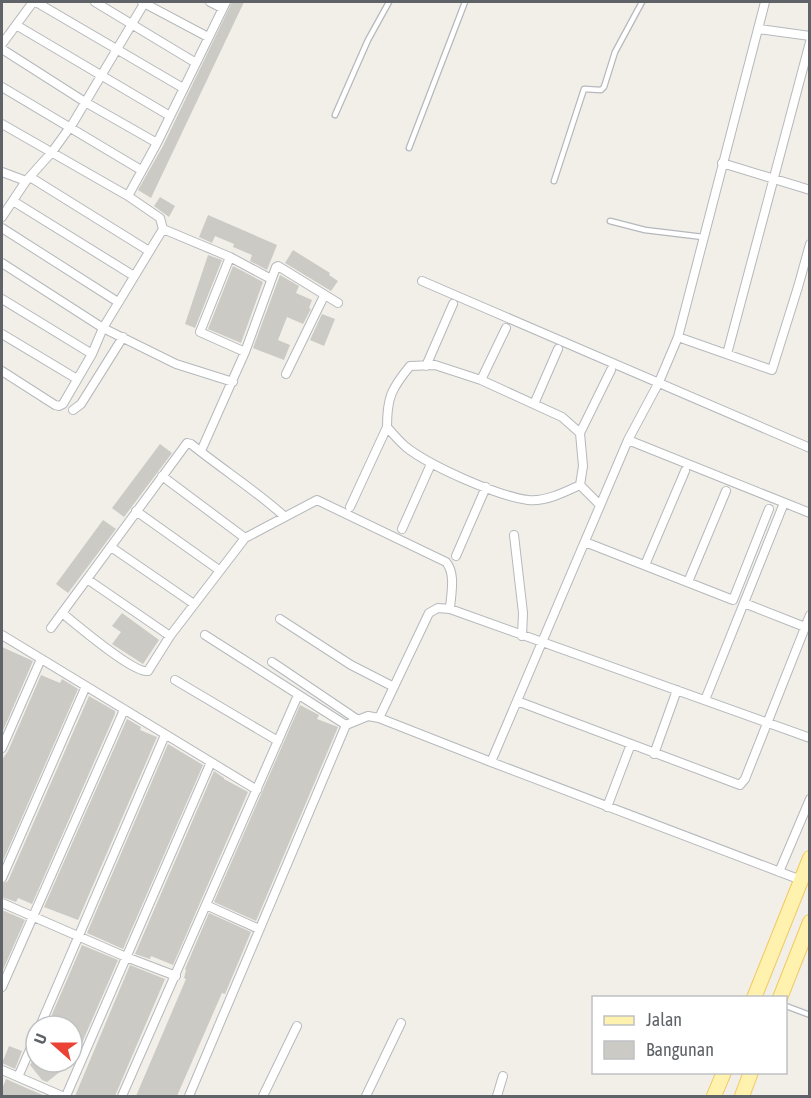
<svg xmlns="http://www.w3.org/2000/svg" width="811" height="1098" font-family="'Asap Condensed',sans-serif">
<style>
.building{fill:#cccac5}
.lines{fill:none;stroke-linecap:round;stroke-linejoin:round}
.service-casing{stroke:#b5b8bc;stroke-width:7}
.minor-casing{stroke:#b5b8bc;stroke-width:10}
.primary-casing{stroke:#f2c960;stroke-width:16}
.service{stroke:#fff;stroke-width:4.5}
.minor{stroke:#fff;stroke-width:8}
.primary{stroke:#fff2af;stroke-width:14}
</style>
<rect width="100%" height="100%" fill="#f1efe8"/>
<!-- building -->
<path class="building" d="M232,2H244L151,198L138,190L163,146Z
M160,197L175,206L169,217L154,206Z
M208,215L277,245L267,270L250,261L252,255L233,247L234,244L215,236L212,243L199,237Z
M293,250L330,273L329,275L338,281L331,291L285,263Z
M208,255L222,260L195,328L185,324Z
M233,266L263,282L241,343L208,329Z
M280,275L299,286L296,293L312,300L309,308L311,309L303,324L287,317L278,340L290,345L284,360L253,348Z
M322,314L335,319L324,346L310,340Z
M160,444L172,453L124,517L112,508Z
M103,520L116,529L68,593L56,584Z
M122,613L159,640L143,664L112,644L121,632L112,626Z
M2,647L33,661L2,733Z
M41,675L60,683L62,679L78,689L2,863V760L8,751Z
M89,696L115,711V714L32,904L18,898L16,902L2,897V884L8,881Z
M300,705L319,715L317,719L338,727L256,921L214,902Z
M127,719L141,727L140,730L157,737L78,920L44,907Z
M168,744L203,765L123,949L87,933Z
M214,771L224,778V779L248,792L173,965L151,956L150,959L135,954Z
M2,910L25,920L2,972Z
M209,913L251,932L225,994L222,993L177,1096H136L186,979L184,978L186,970L185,969Z
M82,945L118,960L75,1059L72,1057V1026H47Z
M130,965L165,979L115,1096H75Z
M9,1046L22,1051L15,1069L2,1063Z
M32,1062H62L66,1067L47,1082L42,1080L30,1065Z
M6,1079L24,1087L45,1096H2V1089Z"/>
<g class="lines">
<!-- service casing -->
<g class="service-casing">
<path id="service" d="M335,115L368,40L389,2
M409,148L465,2
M554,181L584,89L601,90L604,87L615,52L642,2
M610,221L645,230L703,237
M786,1006L810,1015"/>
</g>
<!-- minor casing -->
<g class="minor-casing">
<path id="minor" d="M36,2L183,88
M95,2L196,63
M142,2L208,37
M210,2L222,8
M16,25L170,116
M759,29L810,36
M2,44L33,2
M2,49L85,102L157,143
M2,87L141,170
M2,124L128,196L160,218L163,229L103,328L92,354L63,404L59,406L55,405L2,371
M722,163L810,190
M2,172L26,181
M30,177L149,251
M128,196L157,143L226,2
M13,201L134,276
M2,217L26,181L52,152L73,123L145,2
M2,228L118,302
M163,229L230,257L271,279
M230,257L200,332L245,352
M2,263L103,328L176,364L233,382
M422,281L810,448
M2,299L92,354
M2,334L77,379
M678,337L772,370L798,287L810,244
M727,354L810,42
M435,365L481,380L562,417L580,433L583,466L580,485C565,492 545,502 528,500C497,496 430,466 406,447C399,441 393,434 387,427C387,398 391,389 410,366Z
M426,366L453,304
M286,374L324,296
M481,380L506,328
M534,404L558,349
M73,410L81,404L123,337
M580,433L611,370
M628,440L810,513
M201,451L245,352L276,267L278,266L338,303
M162,476L245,538
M580,485L600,505
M350,507L387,427
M136,511L219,570
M402,529L431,464
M514,535L523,613L522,636
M585,542L733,600L769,509
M111,547L194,604
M456,556L486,487
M645,565L685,471
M87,579L170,636
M688,582L726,491
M744,603L805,627
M62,613C76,624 134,674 148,671L170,636L245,538L317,500L446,562C456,574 451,593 450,609
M280,619L351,665L394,687
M51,628L187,443L191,444C222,469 255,490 284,516
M2,635L257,790
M205,635L346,725
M272,662L358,720
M175,680L278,741
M705,700L784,503
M517,701L740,785L745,779L810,615
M379,718L429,613L438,608L450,609L810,738
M2,748L41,659
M654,754L677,690
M491,762L801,880
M607,807L631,744
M779,872L810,799
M2,878L86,686
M2,903L126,957L176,976
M206,905L259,929
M2,987L124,710
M40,1026L165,735
M2,1070L62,1096
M18,1077L36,1036
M66,1096L211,762
M122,1096L298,695
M189,1096L346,725L368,716L379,718L491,762L628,440L659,382L678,337L765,2
M263,1096L297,1026
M366,1096L401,1023
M497,1096L503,1076"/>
</g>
<!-- primary casing -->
<g class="primary-casing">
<path id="primary" d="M754,998L810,858
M780,998L810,922
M714,1096L724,1072
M742,1096L751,1072"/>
</g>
<!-- service -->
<use href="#service" class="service"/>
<!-- minor -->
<use href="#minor" class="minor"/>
<!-- primary -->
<use href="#primary" class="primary"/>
</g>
<!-- border -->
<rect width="811" height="1098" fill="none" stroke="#5f6368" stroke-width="6"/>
<!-- legend -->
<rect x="592" y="996" width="195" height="78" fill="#ffffff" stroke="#bfc1c3" stroke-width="1.5"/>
<rect x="604" y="1016" width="30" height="9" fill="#fff2af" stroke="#bfc1c3" stroke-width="1.5"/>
<text x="646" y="1026" font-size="18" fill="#5f6368">Jalan</text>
<rect x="604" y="1041" width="30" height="18" fill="#cccac5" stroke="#bfc1c3" stroke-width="1.5"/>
<text x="646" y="1056" font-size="18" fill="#5f6368">Bangunan</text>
<!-- north arrow -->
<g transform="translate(54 1044) rotate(291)"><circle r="28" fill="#ffffff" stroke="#bfc1c3" stroke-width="1.5"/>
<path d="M0-4.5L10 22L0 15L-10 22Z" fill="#ea4335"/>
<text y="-9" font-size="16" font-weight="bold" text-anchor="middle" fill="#5f6368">U</text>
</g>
</svg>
